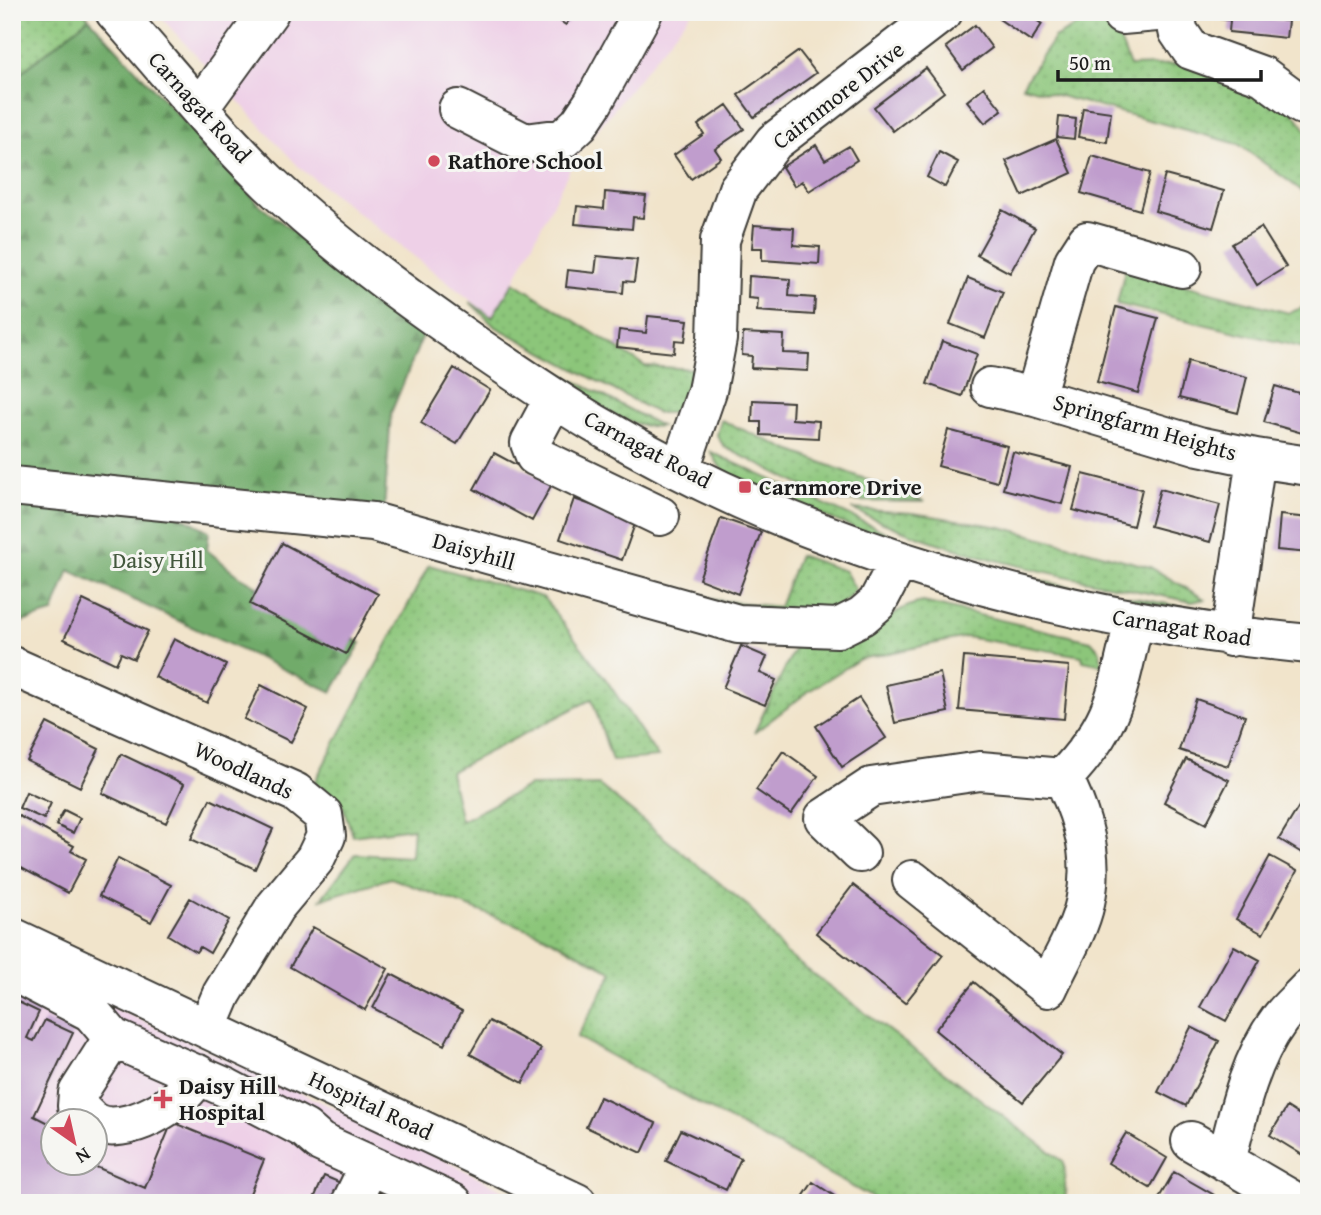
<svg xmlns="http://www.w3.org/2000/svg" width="1321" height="1215" font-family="'Gentium Book Plus',serif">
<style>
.built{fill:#eed0e7;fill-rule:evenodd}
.grass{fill:url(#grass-dots);stroke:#54714b;stroke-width:2}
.forest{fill:url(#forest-firs);stroke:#466443;stroke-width:2}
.building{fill:#c09dcd}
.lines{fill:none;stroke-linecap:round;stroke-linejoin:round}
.minor-casing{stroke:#3c3a36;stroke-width:42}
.minor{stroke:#fff;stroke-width:38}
.poi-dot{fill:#d1495b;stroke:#f6f6f2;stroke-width:2.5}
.labels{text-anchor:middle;stroke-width:6;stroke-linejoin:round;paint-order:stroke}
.street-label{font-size:23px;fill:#1c1c1c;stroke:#f6f6f2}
.poi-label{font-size:23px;font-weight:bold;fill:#1c1c1c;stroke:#f6f6f2;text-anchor:start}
.park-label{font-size:23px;fill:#43583d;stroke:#f6f6f2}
</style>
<defs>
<pattern id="grass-dots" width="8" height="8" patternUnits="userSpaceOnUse" patternTransform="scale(1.75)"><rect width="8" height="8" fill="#8cc67a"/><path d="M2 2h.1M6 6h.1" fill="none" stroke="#78aa69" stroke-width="1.8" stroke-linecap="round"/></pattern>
<pattern id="forest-firs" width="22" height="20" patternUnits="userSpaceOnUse" patternTransform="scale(1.75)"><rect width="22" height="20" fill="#71ab6a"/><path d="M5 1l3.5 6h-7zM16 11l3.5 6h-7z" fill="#5c8a56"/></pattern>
</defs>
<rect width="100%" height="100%" fill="#f6f6f2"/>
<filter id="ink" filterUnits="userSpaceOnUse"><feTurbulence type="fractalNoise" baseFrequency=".0143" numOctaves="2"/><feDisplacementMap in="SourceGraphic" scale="14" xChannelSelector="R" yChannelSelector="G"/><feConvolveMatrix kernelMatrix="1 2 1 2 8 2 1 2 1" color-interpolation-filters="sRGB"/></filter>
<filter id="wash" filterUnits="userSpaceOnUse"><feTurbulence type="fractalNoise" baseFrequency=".00686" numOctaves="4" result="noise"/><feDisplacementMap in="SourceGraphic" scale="28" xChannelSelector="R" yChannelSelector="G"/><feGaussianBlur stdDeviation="1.57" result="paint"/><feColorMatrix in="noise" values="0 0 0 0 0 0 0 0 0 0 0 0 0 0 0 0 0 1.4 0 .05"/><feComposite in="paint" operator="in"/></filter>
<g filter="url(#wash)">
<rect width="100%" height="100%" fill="#f1e4cb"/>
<!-- built -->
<path class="built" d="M156,12H692L577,155L495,319L300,168Z
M12,961L413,1144L529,1203H12ZM52,1120H94V1162H52Z"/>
<!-- grass -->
<path class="grass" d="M12,12H84L89,18L12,80Z
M1101,12H1109L1130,66L1211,63L1279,92L1309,134V196L1238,144L1022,86L1054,38Z
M1125,269L1289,313L1309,305V349L1117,304Z
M514,282L645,366L693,369L683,400L672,413H657L494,326L470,302L492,317Z
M545,365L661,426C626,432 571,388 541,370Z
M721,420L789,450L925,502L841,501L798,484L724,447L717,435Z
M711,452L909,543L1040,581L1201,610L1203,614L1027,581L886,541L738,481L720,467Z
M852,509L913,513L1001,527L1150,567L1205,599L1192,602C1077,578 958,560 852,509Z
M799,555L845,571L855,589C830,634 747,607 708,599L779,607Z
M429,565L543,597L605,678L658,757L612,761L592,699L450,772L461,821L529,786L599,785L749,907L785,953L1064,1162L1066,1203H882L577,1037L613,972L541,934L391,878L321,899L355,854L411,857L413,828L353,836L342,804L314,783Z
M923,602L1091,641L1100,651L1102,665L1083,661L1082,656L966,637L860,659L809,691L754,733L796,645C818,647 847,651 867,637C889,621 893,608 923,602Z"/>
<!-- forest -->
<path class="forest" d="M89,18L259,204L423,335L391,413L384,511L12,474V80Z
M12,501L179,515L209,531L207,550L239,576L361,643L332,692L69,570L53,613L12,625Z"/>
<g id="blocks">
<!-- building -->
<path class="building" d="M546,12H574L566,25Z
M1004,12H1024L1042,24L1031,41L999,19Z
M1221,12H1262L1261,18L1288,21L1286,38L1229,32L1230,20L1220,19Z
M975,25L992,48L963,70L946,47Z
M799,51L816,73L754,117L738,95Z
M926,68L944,92L893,131L874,107Z
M984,87L1002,110L985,123L967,101Z
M727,105L744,129L715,149L721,158L691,179L674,155L704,134L698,125Z
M1083,108L1111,112L1107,142L1078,137Z
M1059,117L1076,119L1074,139L1057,137Z
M1056,139L1072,173L1022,196L1006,161Z
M816,145L825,160L849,146L857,160L809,191L802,181L794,186L782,167Z
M939,152L958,162L945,187L927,177Z
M1092,156L1150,173L1140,210L1081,193Z
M1165,175L1224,191L1213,228L1155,211Z
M605,192L646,196L643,218L633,217L632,229L575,224L577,206L604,209Z
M1002,210L1035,228L1010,273L977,255Z
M754,225L794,228L793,245L820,247L819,264L762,260V248H752Z
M1261,227L1286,267L1257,285L1232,244Z
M597,256L637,260L634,282L624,281L623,293L566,287L568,270L595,273Z
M749,276L790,279L789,296L815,298L814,315L757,311L758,299L748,298Z
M968,278L1003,292L985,338L950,324Z
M1116,307L1158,318L1138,393L1097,382Z
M648,316L688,320L685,341L675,340L674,353L617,347L619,330L646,333Z
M743,333L784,335L783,353L809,354L808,371L751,368L752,356L742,355Z
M942,341L977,354L962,396L927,384Z
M1188,361L1247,377L1238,413L1179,398Z
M454,368L490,390L457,444L421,423Z
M1275,386L1309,396V435L1264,422Z
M753,400L793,402L792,419L819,421L818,438L761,435V422H752Z
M948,430L1007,446L997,482L938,466Z
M1013,452L1072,467L1062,504L1003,489Z
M494,453L552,484L532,521L474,489Z
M1083,474L1142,489L1133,526L1073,510Z
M1160,489L1220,505L1210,542L1150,526Z
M574,499L636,521L622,560L560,539Z
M1280,515L1309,518V553L1277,550Z
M721,518L761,532L738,594L699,579Z
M282,543L378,594L346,654L250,604Z
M83,600L148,631L134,659L121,653L116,664L64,639Z
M174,639L226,665L207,703L155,677Z
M741,646L767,657L760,673L776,680L765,705L723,688Z
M964,657L1069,666L1064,719L959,710Z
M940,673L948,712L895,723L886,685Z
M261,685L308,709L291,742L244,719Z
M859,698L886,738L842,767L816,726Z
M1196,699L1245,716L1228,766L1179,750Z
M47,723L99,749L80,787L27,761Z
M783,751L818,776L791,814L756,790Z
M121,754L184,784L166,823L102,793Z
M1186,759L1229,780L1206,824L1164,802Z
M1309,790V850L1305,855L1279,839Z
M26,792L51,803L44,819L19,808Z
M210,799L273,829L255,869L191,839Z
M64,810L80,818L73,833L56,825Z
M19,816L74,846L71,851L86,859L68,893L12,863V829Z
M1270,856L1297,871L1263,934L1236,919Z
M118,858L171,885L151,922L99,896Z
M853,885L943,955L905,1003L816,933Z
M190,898L229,920L210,953L200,947L196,952L168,935Z
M313,927L388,969L365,1010L290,967Z
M1234,946L1260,960L1226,1021L1200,1007Z
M391,974L462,1011L444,1045L373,1008Z
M974,982L1062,1055L1023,1102L935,1030Z
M12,999L39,1012L27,1038L34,1041L45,1020L73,1033L34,1116L52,1125V1162L87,1163L145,1188L172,1122L264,1160L246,1203H12Z
M489,1021L541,1049L523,1083L470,1054Z
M1191,1027L1219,1041L1186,1106L1158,1092Z
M600,1097L656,1123L642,1153L586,1127Z
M1287,1107L1309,1121V1159L1270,1135Z
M681,1130L741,1158L726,1190L666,1161Z
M1126,1133L1167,1158L1150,1188L1108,1163Z
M1174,1172L1214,1195L1210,1203H1156Z
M324,1176L348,1186L341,1203H312Z
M813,1182L845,1203H799Z
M368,1188L399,1203H361Z"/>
</g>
</g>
<g filter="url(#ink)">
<use href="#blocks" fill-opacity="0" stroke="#3c3a36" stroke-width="2"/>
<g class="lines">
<!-- minor casing -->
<g class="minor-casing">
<path id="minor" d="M115,12C166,69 214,130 269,183C333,244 405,297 478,347C516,373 554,399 594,423C811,552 1059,620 1309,644
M1176,12L1178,31L1191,50L1263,76L1302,105L1309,106
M1122,15L1157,12
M200,107L269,12
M458,109L525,143L564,138L579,124L593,103L643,12
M1182,268L1087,241L1074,261L1035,397L1199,446L1256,458L1230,637
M990,387L1035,397
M554,398L530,443L535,456L660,516
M1256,458L1309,466
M680,469L707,391L717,339L720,240L738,189L774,142L943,12
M12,486L373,522L738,624L838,628L862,616L877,603L899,561
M12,666L295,792L323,815L326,836L315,859L275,907L222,994L208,1027
M860,853L824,818L871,787L980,771L1063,778
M912,880L1048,988C1060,961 1079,931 1085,903C1095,859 1083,816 1063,778C1116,722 1117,692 1134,621
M12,937L577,1203
M12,971L91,1012L113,1038L227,1088L305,1129L320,1142L453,1203
M91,1120L77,1106L78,1093L113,1038
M94,1122C123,1139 186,1103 198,1074
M1191,1141L1297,1203
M1226,1162C1238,1113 1249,1061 1279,1020C1287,1009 1299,999 1309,988
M351,1203L369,1166"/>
</g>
<!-- minor -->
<use href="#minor" class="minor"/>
</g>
</g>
<!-- markers -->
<g class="poi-dot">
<circle cx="434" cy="161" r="7"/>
<rect x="738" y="480" width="14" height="14" rx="3.5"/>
<path d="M159.5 1088.5h7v7h7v7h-7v7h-7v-7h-7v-7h7z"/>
</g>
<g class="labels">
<!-- street labels -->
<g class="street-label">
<text transform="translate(838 95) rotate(-38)" y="8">Cairnmore Drive</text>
<text transform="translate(200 107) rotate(48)" y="8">Carnagat Road</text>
<text transform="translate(1145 427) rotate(16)" y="8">Springfarm Heights</text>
<text transform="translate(648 449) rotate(28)" y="8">Carnagat Road</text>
<text transform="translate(474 551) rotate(16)" y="8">Daisyhill</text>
<text transform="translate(1182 627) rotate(9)" y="8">Carnagat Road</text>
<text transform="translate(244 770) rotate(25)" y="8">Woodlands</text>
<text transform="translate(371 1105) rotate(25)" y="8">Hospital Road</text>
</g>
<!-- poi labels -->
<g class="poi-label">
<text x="448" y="169">Rathore School</text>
<text x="759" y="495">Carnmore Drive</text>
<text x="179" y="1094">Daisy Hill<tspan x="179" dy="26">Hospital</tspan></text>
</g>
<!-- park labels -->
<g class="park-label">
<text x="158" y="568">Daisy Hill</text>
</g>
</g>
<!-- margin -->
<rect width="1321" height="1215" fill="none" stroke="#f6f6f2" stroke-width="42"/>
<!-- north arrow -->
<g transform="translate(74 1142) rotate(146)"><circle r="33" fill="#f6f6f2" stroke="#9f9f9c" stroke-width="2"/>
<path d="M0-5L12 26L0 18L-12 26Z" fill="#d1495b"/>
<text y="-10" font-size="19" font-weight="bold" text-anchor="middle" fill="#1c1c1c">N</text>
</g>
<!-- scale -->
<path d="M1058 70v10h203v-10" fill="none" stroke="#1c1c1c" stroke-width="3.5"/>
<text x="1069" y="70" font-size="21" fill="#1c1c1c" stroke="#f6f6f2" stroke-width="5" paint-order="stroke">50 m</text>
</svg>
